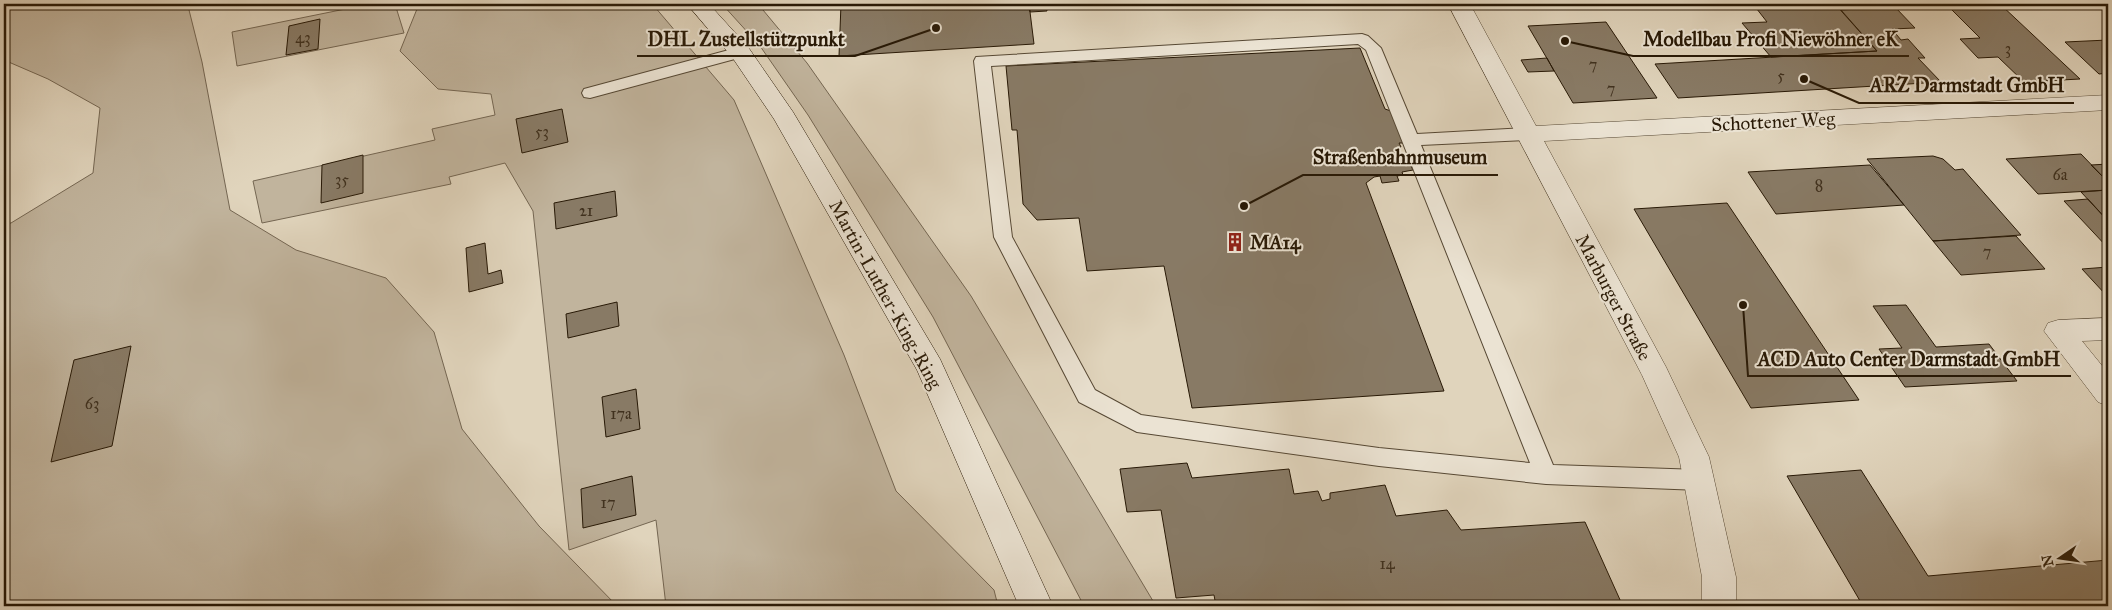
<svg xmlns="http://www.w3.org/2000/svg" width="2112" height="610" font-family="'IM FELL Great Primer',serif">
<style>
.green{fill:#c1b49d;stroke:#746652}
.building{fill:#887a65;stroke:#281906}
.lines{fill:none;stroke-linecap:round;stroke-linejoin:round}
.lane-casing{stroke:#564834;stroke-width:2}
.street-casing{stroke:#564834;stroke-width:1}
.secondary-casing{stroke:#281906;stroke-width:1}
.lane{fill:#ebe3d3;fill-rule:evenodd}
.street{fill:#ebe3d3;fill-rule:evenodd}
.secondary{fill:#ebe3d3;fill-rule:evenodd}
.labels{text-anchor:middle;stroke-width:4;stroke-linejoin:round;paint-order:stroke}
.number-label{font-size:16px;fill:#40311e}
.street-label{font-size:19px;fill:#281906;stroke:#ebe3d3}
.poi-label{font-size:19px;font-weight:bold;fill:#281906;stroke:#ebe3d3;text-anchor:start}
.leader{fill:none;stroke:#281906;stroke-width:2}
.callout-dot{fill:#281906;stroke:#ebe3d3;stroke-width:2}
.callout-label{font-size:20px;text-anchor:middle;font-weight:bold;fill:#281906;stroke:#ebe3d3;stroke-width:4;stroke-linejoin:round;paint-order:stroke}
</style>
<rect width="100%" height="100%" fill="#e0d4bc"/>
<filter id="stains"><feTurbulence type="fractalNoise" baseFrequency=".004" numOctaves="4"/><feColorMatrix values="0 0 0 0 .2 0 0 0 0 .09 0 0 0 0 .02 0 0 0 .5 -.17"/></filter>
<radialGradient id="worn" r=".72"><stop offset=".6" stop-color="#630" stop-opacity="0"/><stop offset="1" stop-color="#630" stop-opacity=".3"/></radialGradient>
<!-- green -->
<path class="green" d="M4,4H147L146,8L188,6L202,62L230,210L296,250L386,278L434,332L462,429L539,526L617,606H4V224L11,223L93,173L100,108L48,79L4,60Z
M370,4H395L404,33L237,66L232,32Z
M419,4H651L654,6L734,100L844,355L896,491L994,590L998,606H666L656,520L569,550L533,211L505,163L449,177L451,184L262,223L253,181L435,140L432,129L495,115L491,94L438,89L400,51Z
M722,4H758L807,63L971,296L1156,606H1084L933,317L808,115L760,46Z"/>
<!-- building -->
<path class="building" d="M841,4H1029L1034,44L839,56Z
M1029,4H1046L1047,11L1030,12Z
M1753,4H1835L1877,51L1771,57L1742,23L1767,22Z
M2000,4L2080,79L2024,82L1998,57L1978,58L1960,39L1980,38L1948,6Z
M1895,7L1915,28L1892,29L1901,40L1908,39L1925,58H1918L1941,82L1678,98L1655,64L1877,51L1841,10Z
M320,19L318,49L286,55L289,26Z
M1606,22L1657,98L1573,103L1528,26Z
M2108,40V73L2099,74L2065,42Z
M1360,48L1385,109L1391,111L1406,143H1399L1401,147L1394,152L1397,159L1407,158L1413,170L1402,172L1403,175L1397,176L1399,181L1382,183L1380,176L1374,177L1366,183L1444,391L1192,408L1164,266L1087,271L1079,218L1037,220L1023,204L1017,130H1012L1006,66Z
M1547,58L1554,71L1528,72L1521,60Z
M562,109L568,142L522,153L516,119Z
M2081,154L2108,182V190L2038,194L2006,159Z
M363,155V193L321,203L322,165Z
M1933,156L1943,159L1955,170L1963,169L2021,235L1933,241L1867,159Z
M2108,164V182L2091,165Z
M1870,165L1904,205L1776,214L1748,172Z
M2108,190V221L2081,192Z
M615,191L617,216L556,229L554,203Z
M2088,199L2108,221V248L2064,201Z
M1727,203L1859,400L1751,408L1634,209Z
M2016,236L2045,269L1961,275L1933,241Z
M485,243L488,274L501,270L503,283L469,292L466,248Z
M2108,267V295H2106L2082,269Z
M617,302L619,326L568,338L566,314Z
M1906,305L1936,347L1989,344L2017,381L1905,387L1879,349L1902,348L1873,306Z
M131,346L112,446L51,462L74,360Z
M636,389L640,429L606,437L602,397Z
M1187,463L1192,478L1289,469L1294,494L1318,491L1322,501L1330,499V493L1385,485L1396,516L1447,510L1461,530L1585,522L1621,602L1586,603L1587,606H1216L1214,595L1176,598L1161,510L1127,512L1120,469Z
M1861,470L1928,576L2108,560V606H1863L1787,476Z
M632,476L636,515L583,528L581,489Z"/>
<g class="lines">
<!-- lane casing -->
<g class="lane-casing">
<path id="lane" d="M1362,34L1368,36L1381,48L1417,134L1527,128L1533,130L1536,134L1533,138L1527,140L1421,145L1553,465L1700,470L1708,473L1711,480L1708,487L1700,490L1546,484L1379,466L1137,432L1079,402L994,237L974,61L976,57ZM1358,44L1366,50L1530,463L1379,448L1141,415L1095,390L1012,237L991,66Z
M740,47L746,48L748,52L746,56L590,98L584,97L582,93L584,89Z"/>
</g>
<!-- street casing -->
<g class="street-casing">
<path id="street" d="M1448,4H1470L1536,126L2108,95V110L1544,141L1666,367L1709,457L1736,577V606H1702V577L1679,457L1642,375Z
M2108,318V340L2082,341L2108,373V406L2098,402L2044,331L2048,323L2058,320Z"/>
</g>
<!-- secondary casing -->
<g class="secondary-casing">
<path id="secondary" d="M687,4H709L748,47L793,112L940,359L1053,606H1019L917,370L774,119L732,57Z"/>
</g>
<!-- lane -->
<use href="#lane" class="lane"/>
<!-- street -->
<use href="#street" class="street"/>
<!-- secondary -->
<use href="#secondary" class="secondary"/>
</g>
<!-- icons -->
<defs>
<g id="building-bare" transform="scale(1.5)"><path d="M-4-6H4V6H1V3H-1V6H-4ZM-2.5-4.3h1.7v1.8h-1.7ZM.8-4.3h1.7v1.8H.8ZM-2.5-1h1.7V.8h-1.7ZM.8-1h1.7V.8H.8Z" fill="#8f2418" stroke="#ebe3d3" stroke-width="2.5" paint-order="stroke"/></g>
</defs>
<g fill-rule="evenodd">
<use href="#building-bare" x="1235" y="242"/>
</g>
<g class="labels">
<!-- number labels -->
<g class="number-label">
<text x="303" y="43">43</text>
<text x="2008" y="54">3</text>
<text x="1593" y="70">7</text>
<text x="1781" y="81">5</text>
<text x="1611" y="94">7</text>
<text x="542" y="137">53</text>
<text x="2060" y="180">6a</text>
<text x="342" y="185">35</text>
<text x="1819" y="191">8</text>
<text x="586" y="216">21</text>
<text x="1987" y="257">7</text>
<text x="92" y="409">63</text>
<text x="621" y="419">17a</text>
<text x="608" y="508">17</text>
<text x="1387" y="569">14</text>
</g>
<!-- street labels -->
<g class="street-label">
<text transform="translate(1773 121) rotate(-3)" y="7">Schottener Weg</text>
<text transform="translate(886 294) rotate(61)" y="7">Martin-Luther-King-Ring</text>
<text transform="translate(1614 297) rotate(62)" y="7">Marburger Straße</text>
</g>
<!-- poi labels -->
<g class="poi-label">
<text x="1250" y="249">MA14</text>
</g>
</g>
<!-- callouts -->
<path class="leader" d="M1565 41L1633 56H1909M936 28L855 56H637M1804 79L1859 103H2074M1244 206L1303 175H1498M1743 305L1748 376H2071"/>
<g class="callout-dot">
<circle cx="1565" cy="41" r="5"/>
<circle cx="936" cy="28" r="5"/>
<circle cx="1804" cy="79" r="5"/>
<circle cx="1244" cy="206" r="5"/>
<circle cx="1743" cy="305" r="5"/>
</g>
<g class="callout-label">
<text x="1771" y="46">Modellbau Profi Niewöhner eK</text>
<text x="746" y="46">DHL Zustellstützpunkt</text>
<text x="1967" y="92">ARZ Darmstadt GmbH</text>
<text x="1400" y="164">Straßenbahnmuseum</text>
<text x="1909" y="366">ACD Auto Center Darmstadt GmbH</text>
</g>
<!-- margin -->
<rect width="2112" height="610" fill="none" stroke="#e0d4bc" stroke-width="20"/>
<rect x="5" y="5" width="2102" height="600" fill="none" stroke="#281906" stroke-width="2.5"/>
<rect x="10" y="10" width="2092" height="590" fill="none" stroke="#281906"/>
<!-- north arrow -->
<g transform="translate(2060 558) rotate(257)" stroke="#ebe3d3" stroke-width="4" paint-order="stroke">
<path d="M0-4L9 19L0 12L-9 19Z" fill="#281906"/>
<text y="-8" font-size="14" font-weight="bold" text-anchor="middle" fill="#281906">N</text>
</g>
<rect width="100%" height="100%" filter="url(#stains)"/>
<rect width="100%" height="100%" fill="url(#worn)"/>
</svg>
